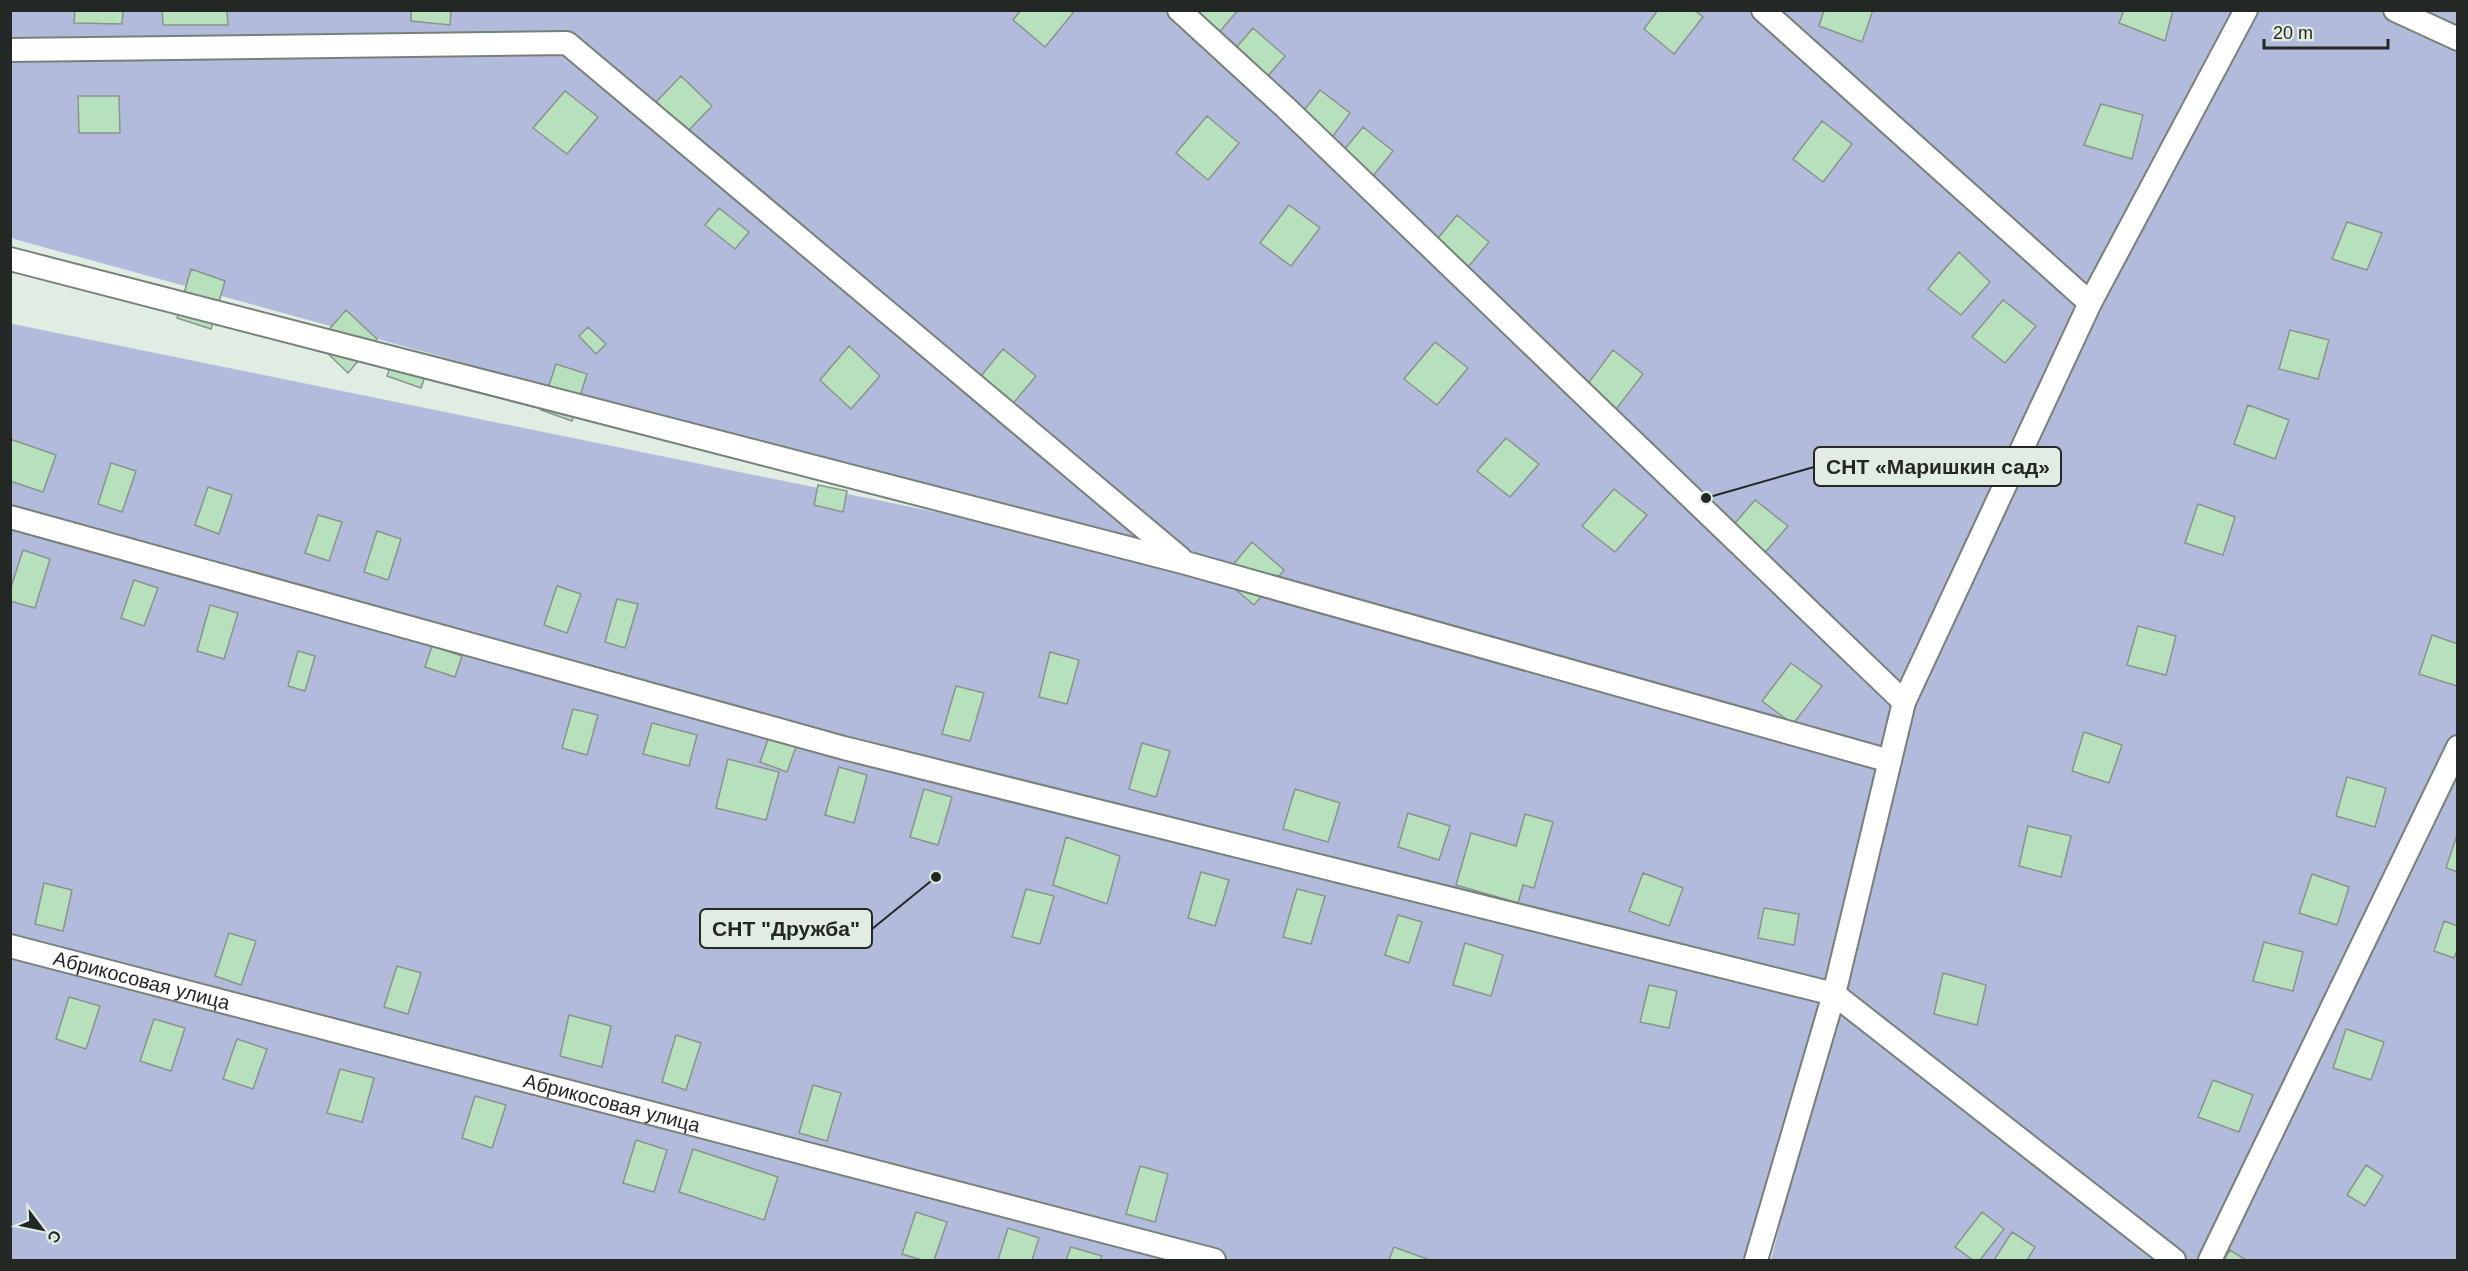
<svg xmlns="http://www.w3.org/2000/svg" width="2468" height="1271" font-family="Helvetica,sans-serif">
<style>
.green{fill:#b2bbdc}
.building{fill:#b7e1bd;stroke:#89948b;stroke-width:1.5}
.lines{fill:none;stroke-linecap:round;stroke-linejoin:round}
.lane-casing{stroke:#768178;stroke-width:26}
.lane{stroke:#fff;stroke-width:22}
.labels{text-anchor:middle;stroke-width:6;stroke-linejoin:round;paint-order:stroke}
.street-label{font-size:20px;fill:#242824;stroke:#e1ede2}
.leader{fill:none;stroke:#242824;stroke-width:2}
.callout-dot{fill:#242824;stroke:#e1ede2;stroke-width:2}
.callout{fill:#e1ede2;stroke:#242824;stroke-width:2}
.callout-label{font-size:21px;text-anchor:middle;font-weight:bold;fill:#242824}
</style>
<rect width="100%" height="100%" fill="#e1ede2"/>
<!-- green -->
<path class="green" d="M10,11H2457V1260H1771L1897,757L14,239L10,237Z
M13,324L1186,563L1890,761L1756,1260H11L10,327Z"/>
<!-- building -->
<path class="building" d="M75,10H123L122,24L74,23Z
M162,10H227L228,25H163Z
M411,10H451L450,25L411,21Z
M1021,10H1070L1073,13L1045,47L1013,20Z
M1183,10H1238L1211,42Z
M1658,10H1694L1703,17L1674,54L1644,29Z
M1824,10H1873L1862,42L1819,26Z
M2124,10H2173L2165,41L2119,23Z
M1253,28L1285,56L1255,91L1223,63Z
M681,76L712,106L687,132L656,102Z
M1320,90L1350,113L1324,148L1293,124Z
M565,91L598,117L567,154L533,128Z
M78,96H119L120,133H79Z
M2101,104L2143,115L2132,159L2084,145Z
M1207,116L1239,143L1208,180L1176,153Z
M1822,121L1852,144L1823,182L1793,159Z
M1363,127L1393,151L1364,187L1334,162Z
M1289,205L1320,228L1291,266L1260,243Z
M719,208L749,232L735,249L705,225Z
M1457,215L1489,242L1458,279L1426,253Z
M2347,222L2382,233L2367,270L2332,259Z
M1959,252L1990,282L1961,315L1928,289Z
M191,269L225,281L211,329L177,318Z
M2003,300L2036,326L2005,363L1972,337Z
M346,310L377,339L348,373L317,343Z
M588,327L606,344L596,354L579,336Z
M2290,330L2329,340L2318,379L2279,369Z
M1435,342L1468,368L1437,405L1404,379Z
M849,346L880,376L851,409L820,380Z
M397,347L431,358L421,388L387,376Z
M1003,349L1036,376L1005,413L972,387Z
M1613,350L1643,374L1614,412L1584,389Z
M556,364L587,374L572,421L541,410Z
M2248,405L2289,420L2275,459L2234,444Z
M1506,438L1539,464L1510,497L1477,471Z
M10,439L56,455L43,492L10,481Z
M111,463L136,471L122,512L98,504Z
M818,485L847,491L843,512L814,505Z
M208,487L232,495L219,534L195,525Z
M1614,489L1647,515L1615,552L1582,526Z
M1755,500L1788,526L1756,563L1723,537Z
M2198,504L2235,517L2223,555L2185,543Z
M318,515L342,522L329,561L305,553Z
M377,531L401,539L388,580L364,572Z
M1252,542L1284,570L1254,605L1222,578Z
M23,550L50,559L35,608L10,601V590Z
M134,580L158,588L144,626L121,618Z
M557,586L581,594L567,633L544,625Z
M617,599L638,604L625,648L605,642Z
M210,605L238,613L224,659L197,651Z
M2138,626L2176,636L2166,675L2127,665Z
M2432,635L2458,644L2457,686L2419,674Z
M432,646L462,656L455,677L425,667Z
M298,651L315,656L305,691L288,686Z
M1050,652L1079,660L1067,704L1039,697Z
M1791,663L1822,686L1793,724L1762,701Z
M956,686L984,693L970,741L942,734Z
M573,709L598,715L587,755L562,748Z
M652,723L697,735L689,766L643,754Z
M771,731L798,741L787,772L760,762Z
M2084,732L2122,745L2109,783L2072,771Z
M1142,743L1170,751L1156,797L1129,789Z
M728,759L779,772L766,820L716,808Z
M839,767L867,775L854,823L825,815Z
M2347,777L2386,788L2375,827L2336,816Z
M924,789L952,797L938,845L910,837Z
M1295,789L1340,803L1328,842L1283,829Z
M1408,813L1450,826L1439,860L1398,847Z
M1525,814L1553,822L1534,888L1523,885L1518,903L1456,885L1471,833L1516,846Z
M2028,826L2071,836L2061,877L2019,866Z
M2458,832V872L2446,868Z
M1066,837L1120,856L1107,904L1053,885Z
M1201,872L1229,880L1215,926L1188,918Z
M1643,873L1683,888L1669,926L1629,911Z
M2312,874L2349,887L2337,925L2299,913Z
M44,883L72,890L63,931L35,924Z
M1026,889L1054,896L1040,944L1012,937Z
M1297,889L1325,896L1311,944L1283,937Z
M1764,908L1799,914L1794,945L1758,938Z
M1398,915L1422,922L1409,963L1385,955Z
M2444,921L2458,926V948L2454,958L2434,951Z
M229,933L256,941L241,985L215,976Z
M2264,942L2303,952L2293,991L2253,981Z
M1465,943L1503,955L1491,996L1453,985Z
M397,966L421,973L408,1014L384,1007Z
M1943,973L1986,985L1977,1025L1934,1014Z
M1649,985L1677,991L1669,1028L1640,1022Z
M69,997L100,1006L86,1049L56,1039Z
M569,1015L611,1026L602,1067L560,1056Z
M154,1019L185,1028L171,1071L140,1061Z
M2346,1029L2384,1042L2371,1080L2333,1068Z
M676,1035L701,1043L686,1090L662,1082Z
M237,1039L267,1049L253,1089L223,1079Z
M340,1069L374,1078L362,1122L327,1113Z
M2213,1080L2253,1095L2239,1132L2198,1117Z
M813,1085L841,1093L827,1141L799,1133Z
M475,1096L506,1105L492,1148L462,1138Z
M636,1140L667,1150L654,1192L623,1183Z
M693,1149L778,1177L764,1220L679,1192Z
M2366,1165L2383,1176L2365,1206L2347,1195Z
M1140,1166L1168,1174L1155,1222L1126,1214Z
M916,1212L947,1222L934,1260H922L902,1254Z
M1982,1212L2004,1229L1980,1260H1973L1955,1247Z
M1008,1228L1039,1238L1032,1260H998Z
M2012,1232L2035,1247L2027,1260H1994Z
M1071,1247L1102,1256L1100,1260H1066Z
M1394,1247L1427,1259V1260H1389Z
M2230,1250L2246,1260H2224Z"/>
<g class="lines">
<!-- lane casing -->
<g class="lane-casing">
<g id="lane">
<path d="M1179,10L1285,107L1904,702"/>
<path d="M1763,10L2090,303"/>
<path d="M2395,10L2458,39"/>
<path d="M10,50L567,43L1180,558"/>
<path d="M10,259L1186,563L1890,761"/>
<path d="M10,517L844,748L1834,994L2174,1260"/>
<path id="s1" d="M10,946L1214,1260"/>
<path d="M1756,1260L1834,994L1904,702L2090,303L2246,10"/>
<path d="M2210,1260L2458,747"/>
</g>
</g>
<!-- lane -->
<use href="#lane" class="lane"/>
</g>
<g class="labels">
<!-- street labels -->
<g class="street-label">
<text dy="7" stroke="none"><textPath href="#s1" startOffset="136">Абрикосовая улица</textPath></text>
<text dy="7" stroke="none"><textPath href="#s1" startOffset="622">Абрикосовая улица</textPath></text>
</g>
</g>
<!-- callouts -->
<path class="leader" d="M1706 498L1814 467M936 877L872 929"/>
<g class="callout-dot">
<circle cx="1706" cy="498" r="6"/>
<circle cx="936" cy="877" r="6"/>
</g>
<g class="callout">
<rect x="1814" y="447" width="247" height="39" rx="6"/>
<rect x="700" y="909" width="172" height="39" rx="6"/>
</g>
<g class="callout-label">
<text x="1938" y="474">СНТ «Маришкин сад»</text>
<text x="786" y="936">СНТ "Дружба"</text>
</g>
<!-- border -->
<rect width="2468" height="1271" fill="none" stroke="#242824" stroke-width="24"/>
<!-- north arrow -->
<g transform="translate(42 1229) rotate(122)" stroke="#e1ede2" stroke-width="4.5" paint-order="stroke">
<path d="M0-4.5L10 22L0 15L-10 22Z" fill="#242824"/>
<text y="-9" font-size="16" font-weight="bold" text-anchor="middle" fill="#242824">С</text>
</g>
<!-- scale -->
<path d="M2264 39v9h124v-9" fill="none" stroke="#242824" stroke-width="3"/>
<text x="2273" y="39" font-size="18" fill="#242824" stroke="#e1ede2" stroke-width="4.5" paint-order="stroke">20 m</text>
</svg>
